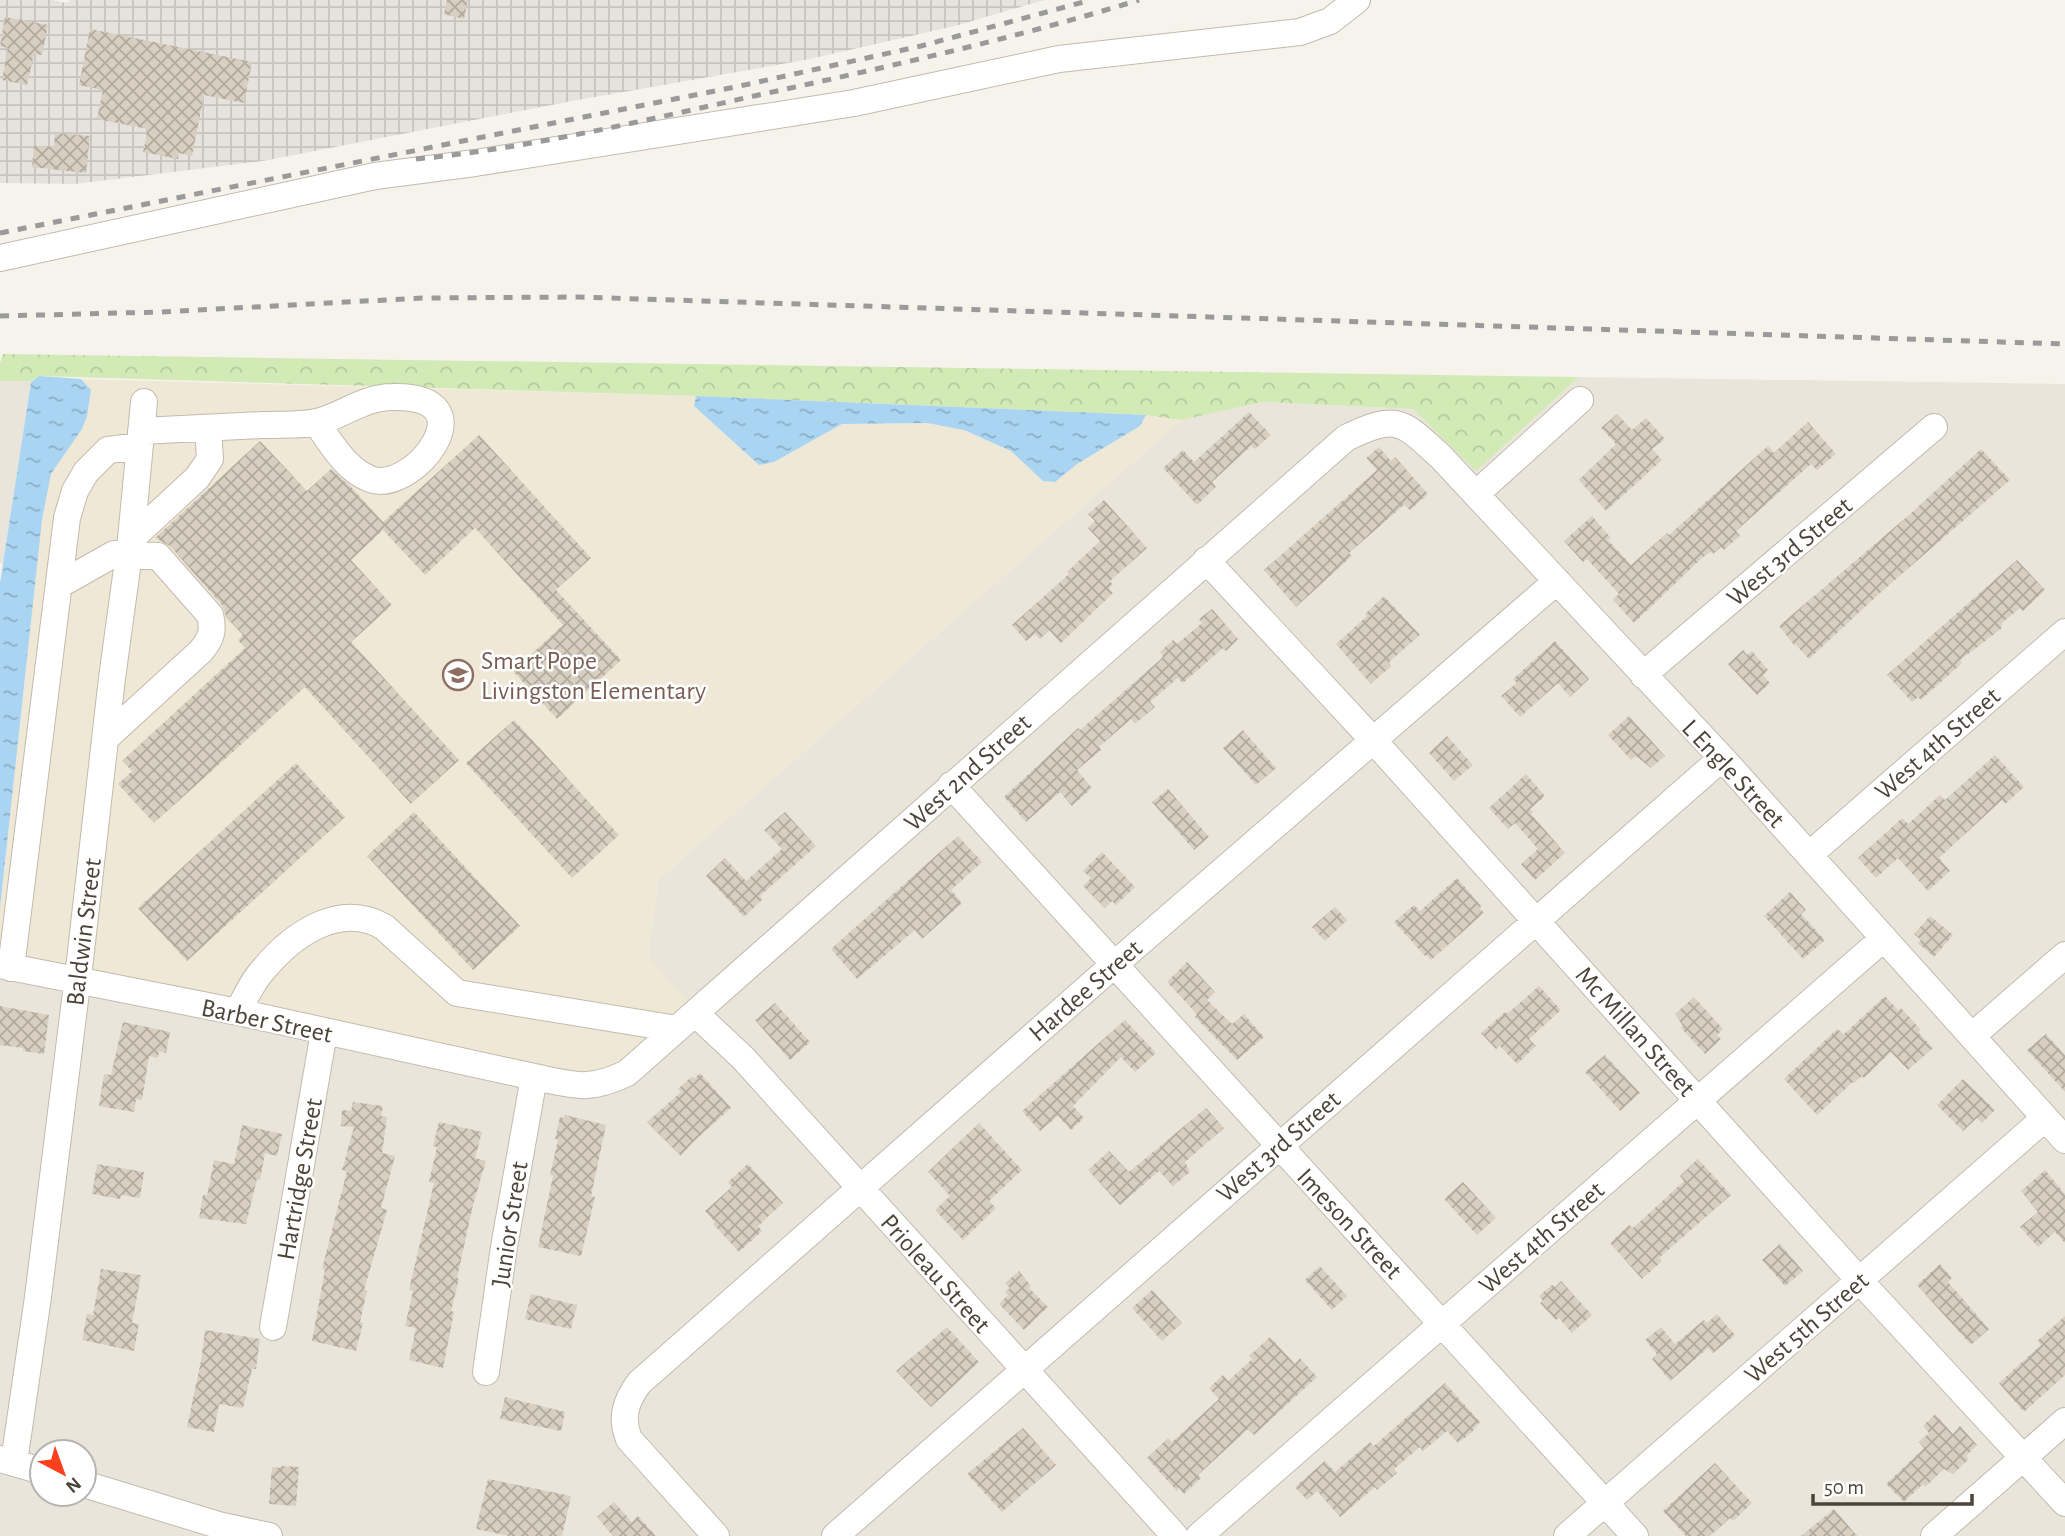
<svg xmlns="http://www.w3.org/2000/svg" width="2065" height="1536" font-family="'Alegreya Sans',sans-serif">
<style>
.residential{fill:#eae5da;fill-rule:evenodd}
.industrial{fill:url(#industrial-grid)}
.education{fill:#efe8d6}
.forest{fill:url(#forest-crowns)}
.water{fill:url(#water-ripples)}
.building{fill:url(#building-cross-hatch)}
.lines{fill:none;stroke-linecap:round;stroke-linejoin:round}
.minor-casing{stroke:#c2bbae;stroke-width:28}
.minor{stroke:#fff;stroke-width:26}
.rail{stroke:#9a9a9a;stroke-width:5;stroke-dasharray:9 9;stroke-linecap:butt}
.labels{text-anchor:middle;stroke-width:5;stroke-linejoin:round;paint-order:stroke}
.street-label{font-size:26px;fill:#4b4439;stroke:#fff}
.education-label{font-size:26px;fill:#785e54;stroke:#fff;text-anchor:start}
</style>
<defs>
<pattern id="industrial-grid" width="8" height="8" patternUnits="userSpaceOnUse" patternTransform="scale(1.75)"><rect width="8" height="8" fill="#e6e2dd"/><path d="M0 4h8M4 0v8" fill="none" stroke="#c7c3be"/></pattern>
<pattern id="forest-crowns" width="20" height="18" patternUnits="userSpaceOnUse" patternTransform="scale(1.75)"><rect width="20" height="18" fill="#d2eab5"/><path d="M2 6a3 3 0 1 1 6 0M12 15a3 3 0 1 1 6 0" fill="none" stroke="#b6ca9c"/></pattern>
<pattern id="water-ripples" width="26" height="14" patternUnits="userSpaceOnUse" patternTransform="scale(1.75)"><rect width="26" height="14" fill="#a9d4f2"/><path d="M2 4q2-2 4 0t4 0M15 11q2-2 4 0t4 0" fill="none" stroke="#8caec5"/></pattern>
<pattern id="building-cross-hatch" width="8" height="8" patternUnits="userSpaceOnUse" patternTransform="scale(1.75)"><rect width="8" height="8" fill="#d8cfc1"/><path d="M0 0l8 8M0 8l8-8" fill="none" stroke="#b1aa9e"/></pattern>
</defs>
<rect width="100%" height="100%" fill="#f6f3ec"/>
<!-- residential -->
<path class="residential" d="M1579,377L2065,384V1536H0V952L648,958L658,880L1181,420L1262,402L1413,409L1476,470ZM42,1452H84V1494H42Z
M0,381H31L3,564L0,563Z"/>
<!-- industrial -->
<path class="industrial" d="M0,0H53L66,3L71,0H1044L955,26L805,60L572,101L263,161L75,184L0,183Z"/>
<!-- education -->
<path class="education" d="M81,379L696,396L694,406L759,465L774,462L842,424L927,423L964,430L1011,451L1043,481L1054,482L1077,464L1140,426L1146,415L1181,420L658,880L648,957L689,1003L618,1065L599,1074L578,1076L0,952V908L42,520L51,474L82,429L91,390Z"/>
<!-- forest -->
<path class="forest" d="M3,354L1579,377L1476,471L1413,409L1262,402L1181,420L1146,415L696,396L39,376L31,381H0V363Z"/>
<!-- water -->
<path class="water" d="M39,376L81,379L91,390L87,416L82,429L51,474L42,520L0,908V583L31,382Z
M696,396L1146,415L1140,426L1077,464L1055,482L1043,481L1011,451L964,430L927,423L842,424L774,462L759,465L694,406Z"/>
<!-- building -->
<path class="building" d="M447,0H468L464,19L444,14Z
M5,17L48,25L42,55L34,54L27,85L2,80L8,48L0,46Z
M90,29L252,62L244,103L204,95L192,156L179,153L178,159L143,152L148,129L97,119L103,90L79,85Z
M55,133L90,136L86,173L32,167L34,146L54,147Z
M1249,412L1271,435L1255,449L1251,446L1212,482L1216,487L1197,505L1163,468L1183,450L1194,462Z
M1617,414L1632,430L1646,418L1665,439L1652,449L1662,460L1606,511L1579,480L1616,444L1601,428Z
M1808,422L1836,454L1817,470L1811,464L1736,531L1740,536L1724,550L1721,547L1713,554L1711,552L1703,557L1634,623L1613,600L1619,594L1587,559L1583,562L1564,541L1592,516L1611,538L1608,540L1631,565L1667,533L1669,535L1768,446L1774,453Z
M479,435L591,558L556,590L621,660L557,719L513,671L563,625L475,528L425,575L383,530L351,560L392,605L351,642L459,760L411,804L305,687L154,823L118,784L132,771L122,761L245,648L238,640L243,635L226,617L222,605L170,546L155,538L260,441L307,491L331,469L351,487L383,522Z
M1379,447L1391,461L1395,457L1428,494L1410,510L1404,505L1349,553L1352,556L1296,607L1264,570L1377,470L1366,458Z
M1981,449L2010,480L1880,593L1809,659L1795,644L1794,645L1779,626L1909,515Z
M1104,500L1147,548L1110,581L1113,585L1109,588L1113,593L1061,643L1049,630L1040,639L1035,634L1026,641L1012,625L1069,574L1067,572L1100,541L1088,528L1095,521L1088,514Z
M2017,560L2045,590L2023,611L2020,608L2002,623L2001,629L1960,660L1962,663L1921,700L1918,697L1912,702L1887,675Z
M1384,596L1420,635L1389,662L1391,666L1371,684L1336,644L1367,616L1365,614Z
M1212,609L1238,639L1226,651L1223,648L1183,683L1178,678L1150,702L1155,707L1135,724L1131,719L1099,747L1101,750L1077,770L1092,788L1072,806L1060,792L1026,822L1004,797L1078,728L1080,730L1161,659L1163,656L1160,652L1173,640L1177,644L1202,623L1199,619Z
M1555,641L1589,679L1570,697L1558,683L1520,717L1501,696L1517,683L1513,679Z
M1743,650L1747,655L1752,651L1768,670L1763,675L1770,683L1757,695L1728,664Z
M1629,716L1665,756L1651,768L1636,756L1631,760L1608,735Z
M514,720L619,835L572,878L466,763Z
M1243,730L1276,768L1256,785L1223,748Z
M1447,736L1473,765L1454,781L1429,753Z
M1995,755L2024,787L2005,804L2002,800L1939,858L1950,871L1928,891L1898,858L1876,878L1858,858L1902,818L1908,824L1940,795L1945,800Z
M296,763L345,817L187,961L138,908Z
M1526,774L1545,796L1530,809L1533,812L1531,814L1565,853L1535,880L1521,864L1538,849L1515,823L1508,829L1489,808Z
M1168,789L1209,837L1194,850L1152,802Z
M414,812L520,926L473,970L367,856Z
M785,812L816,846L760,896L763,899L744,917L706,876L725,858L746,881L782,849L764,830Z
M958,836L982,862L951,890L960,900L961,904L922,939L915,930L857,979L831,949Z
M1102,852L1135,887L1116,905L1112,901L1105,908L1083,886L1091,878L1083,871Z
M1457,878L1481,906L1480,908L1484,913L1431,960L1426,955L1425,956L1394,922L1414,905L1420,911Z
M1790,892L1806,910L1801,914L1825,940L1803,959L1764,916Z
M1335,907L1347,920L1325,941L1312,927Z
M1930,916L1953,935L1934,957L1918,943L1921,940L1914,934Z
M1187,962L1215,992L1207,1000L1232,1024L1244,1014L1264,1037L1237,1060L1195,1017L1197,1014L1167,982Z
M1539,986L1561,1010L1529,1039L1536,1046L1517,1064L1500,1046L1496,1049L1481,1033L1505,1012L1507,1014Z
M1885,996L1898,1010L1901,1008L1921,1030L1918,1032L1933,1048L1908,1070L1891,1052L1864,1078L1862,1076L1854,1083L1853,1082L1817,1115L1784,1079L1837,1029L1844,1034Z
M1694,997L1723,1029L1717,1035L1721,1039L1705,1054L1681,1028L1683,1026L1675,1014Z
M775,1003L810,1042L790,1060L755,1020Z
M0,1006L49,1015L44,1054L23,1051V1048L0,1045Z
M1125,1020L1156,1053L1135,1072L1121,1057L1073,1106L1084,1118L1071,1130L1058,1116L1040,1131L1022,1111Z
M123,1022L170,1032L166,1053L159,1051L158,1058L149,1056L142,1100L136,1099L134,1112L99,1106L104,1074L111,1075Z
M2046,1034L2065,1055V1092L2027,1050Z
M1605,1055L1640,1093L1620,1111L1585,1072Z
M700,1073L731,1108L692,1143L681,1156L647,1122L681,1092L678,1089L691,1077L695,1078Z
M1963,1079L1995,1110L1982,1123L1977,1118L1963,1131L1937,1105Z
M353,1102L383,1106L381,1116L387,1117L382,1153L395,1156L381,1208L387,1210L364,1290L367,1291L360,1322L363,1323L356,1351L312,1341L325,1269H322L347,1171L342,1170L354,1127L341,1126L342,1110L351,1111Z
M1206,1108L1224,1128L1185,1162L1190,1172L1173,1186L1159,1171L1120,1205L1088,1170L1109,1151L1129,1172Z
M565,1115L606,1125L591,1196L595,1197L581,1256L538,1247L553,1176L550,1175L558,1140L555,1139L560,1117L564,1118Z
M439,1122L482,1132L475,1158L486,1161L473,1205L457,1278L459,1279L451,1311L454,1312L443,1368L409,1360L416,1328L405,1326L413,1291L409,1290L434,1183L429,1182L437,1147L433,1146Z
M979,1123L1022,1170L989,1201L996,1208L963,1240L935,1210L950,1196L928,1172Z
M242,1125L282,1134L277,1156L265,1153L260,1180L257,1179L246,1224L199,1218L203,1195L207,1196L214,1160L234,1164Z
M1698,1159L1731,1195L1659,1258L1662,1261L1642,1279L1610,1243L1629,1225L1633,1228L1684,1181L1680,1176Z
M97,1164L144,1172L140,1198L121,1195L120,1199L92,1194Z
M748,1164L783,1203L758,1226L762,1231L739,1252L713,1224L715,1222L705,1211L732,1187L728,1182Z
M2045,1170L2065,1194V1243L2055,1232L2038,1247L2020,1227L2038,1212L2021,1191Z
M1463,1182L1496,1218L1477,1235L1444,1199Z
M1780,1244L1803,1271L1785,1286L1762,1260Z
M1940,1264L1952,1278L1948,1282L1989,1329L1971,1345L1917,1285Z
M1320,1266L1347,1296L1332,1310L1305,1280Z
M101,1269L141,1275L132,1323L139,1324L134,1351L82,1340L87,1314L93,1315Z
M1019,1271L1031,1286L1029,1288L1048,1307L1024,1330L999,1304L1008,1295L1005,1292L1010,1288L1005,1283Z
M1561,1281L1592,1315L1572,1333L1559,1318L1556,1320L1540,1303L1543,1301L1539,1296L1552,1285L1555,1287Z
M1152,1290L1182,1323L1162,1341L1132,1308Z
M531,1294L577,1305L571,1329L525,1319Z
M1717,1314L1735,1335L1713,1353L1708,1348L1670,1381L1652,1359L1657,1354L1645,1340L1661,1327L1675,1344L1704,1320L1707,1323Z
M2065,1316V1375L2024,1412L1999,1383L2041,1345L2037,1341Z
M947,1327L979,1362L931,1407L896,1371Z
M205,1330L260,1339L256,1369H252L243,1408L219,1404L214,1432L187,1427L201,1361Z
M1270,1337L1295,1364L1300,1358L1317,1377L1254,1435L1248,1429L1198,1475L1201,1478L1184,1494L1179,1488L1177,1491L1147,1458L1168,1438L1172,1442L1219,1399L1209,1388L1223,1375L1228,1381L1252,1359L1249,1356Z
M1445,1383L1480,1422L1471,1433L1458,1443L1447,1431L1423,1451L1420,1447L1394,1469L1397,1473L1377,1490L1375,1487L1340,1517L1317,1491L1307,1500L1295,1487L1325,1461L1335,1472L1370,1442L1374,1446Z
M505,1397L565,1412L561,1431L500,1419Z
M1935,1414L1953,1434L1960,1426L1977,1445L1966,1456L1969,1459L1953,1474L1944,1469L1925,1487L1923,1484L1904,1502L1886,1484L1924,1448L1919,1442L1929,1433L1923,1426Z
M1023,1428L1056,1465L1002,1512L967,1474Z
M1715,1463L1752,1503L1733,1521L1730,1518L1710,1536H1686L1663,1511Z
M281,1466L299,1467L296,1506L269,1504L272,1467L281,1468Z
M488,1479L571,1496L562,1536H509L476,1529Z
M614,1502L632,1522L638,1516L656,1536H613L597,1517Z
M1834,1509L1857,1536H1801Z"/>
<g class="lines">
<!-- minor casing -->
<g class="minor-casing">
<path id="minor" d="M0,258L375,176L475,163L854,103L1059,59L1300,32L1330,21L1357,0
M141,431C182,429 223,427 263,425C280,424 300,426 317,422C342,416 364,397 392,397C493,394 412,496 370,479C345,469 331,443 316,422
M1476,494L1580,400
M131,539L197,478L210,459L208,428
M1206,560L1373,740L1859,1280L2065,1503
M59,585L114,554L158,556L210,615C214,631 211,639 201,651L107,737
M1643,675L1934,427
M951,785L1635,1536
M1809,855L2065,632
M0,965L238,1012L534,1077C575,1085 588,1092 627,1073L1346,438C1397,413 1402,421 1441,457L1722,758L2065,1140
M11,968L67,518L75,491L86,472L108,450L140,446
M238,1012C245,998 252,982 263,970C292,935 339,901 384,927L457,993L677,1029
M695,1013L743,1058L1175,1536
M1972,1036L2065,955
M273,1327L324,1032
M486,1372L504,1247L534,1077
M0,1459L42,1471
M14,1462L38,1297L80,960L112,678L131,539L144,402
M84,1484L218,1525L269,1536
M716,1536L629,1439C620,1417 626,1401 639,1383L1100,977L1557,581
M835,1536L1722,758
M1199,1536L1884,938
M1567,1536L2045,1118
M1934,1536L2065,1421"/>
</g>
<!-- minor -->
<use href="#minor" class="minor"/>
<!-- rail -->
<path class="rail" d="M416,159C530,148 642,121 754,96C883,68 1013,39 1139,0
M0,233L740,86L921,46L1091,0
M0,316L161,312L422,298L577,297L2065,344"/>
</g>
<!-- icons -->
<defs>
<g id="school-ring" transform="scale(1.575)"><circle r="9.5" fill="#fff" stroke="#8d6e63" stroke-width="1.5"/><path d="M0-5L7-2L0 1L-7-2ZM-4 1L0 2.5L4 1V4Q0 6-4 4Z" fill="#8d6e63"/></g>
</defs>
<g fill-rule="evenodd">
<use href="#school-ring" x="458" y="675"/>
</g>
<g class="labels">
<!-- street labels -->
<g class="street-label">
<text transform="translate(1789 551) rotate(-40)" y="9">West 3rd Street</text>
<text transform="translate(1937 743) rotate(-41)" y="9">West 4th Street</text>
<text transform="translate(967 772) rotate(-42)" y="9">West 2nd Street</text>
<text transform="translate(1734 773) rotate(47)" y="9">L Engle Street</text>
<text transform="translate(83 932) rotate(-83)" y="9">Baldwin Street</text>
<text transform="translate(1085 990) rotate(-41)" y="9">Hardee Street</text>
<text transform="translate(267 1020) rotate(12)" y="9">Barber Street</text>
<text transform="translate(1636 1031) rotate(48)" y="9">Mc Millan Street</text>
<text transform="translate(1278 1146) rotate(-41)" y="9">West 3rd Street</text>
<text transform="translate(299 1179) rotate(-80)" y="9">Hartridge Street</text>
<text transform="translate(1350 1223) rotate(47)" y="9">Imeson Street</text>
<text transform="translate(509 1224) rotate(-81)" y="9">Junior Street</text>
<text transform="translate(1541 1237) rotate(-41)" y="9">West 4th Street</text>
<text transform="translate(936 1273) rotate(48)" y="9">Prioleau Street</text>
<text transform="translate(1806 1327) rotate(-41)" y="9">West 5th Street</text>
</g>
<!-- education labels -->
<g class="education-label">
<text x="481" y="669">Smart Pope<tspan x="481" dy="30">Livingston Elementary</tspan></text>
</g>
</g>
<!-- north arrow -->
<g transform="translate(63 1473) rotate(139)"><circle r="33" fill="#ffffff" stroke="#b7b4b0" stroke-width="2"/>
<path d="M0-5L12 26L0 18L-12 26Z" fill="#fc3f1d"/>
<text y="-10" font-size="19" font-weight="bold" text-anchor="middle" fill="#4b4439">N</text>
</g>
<!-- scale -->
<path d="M1813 1494v10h159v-10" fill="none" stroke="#4b4439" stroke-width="3.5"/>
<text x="1824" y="1494" font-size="21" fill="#4b4439" stroke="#ffffff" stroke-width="5" paint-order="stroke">50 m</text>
</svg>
